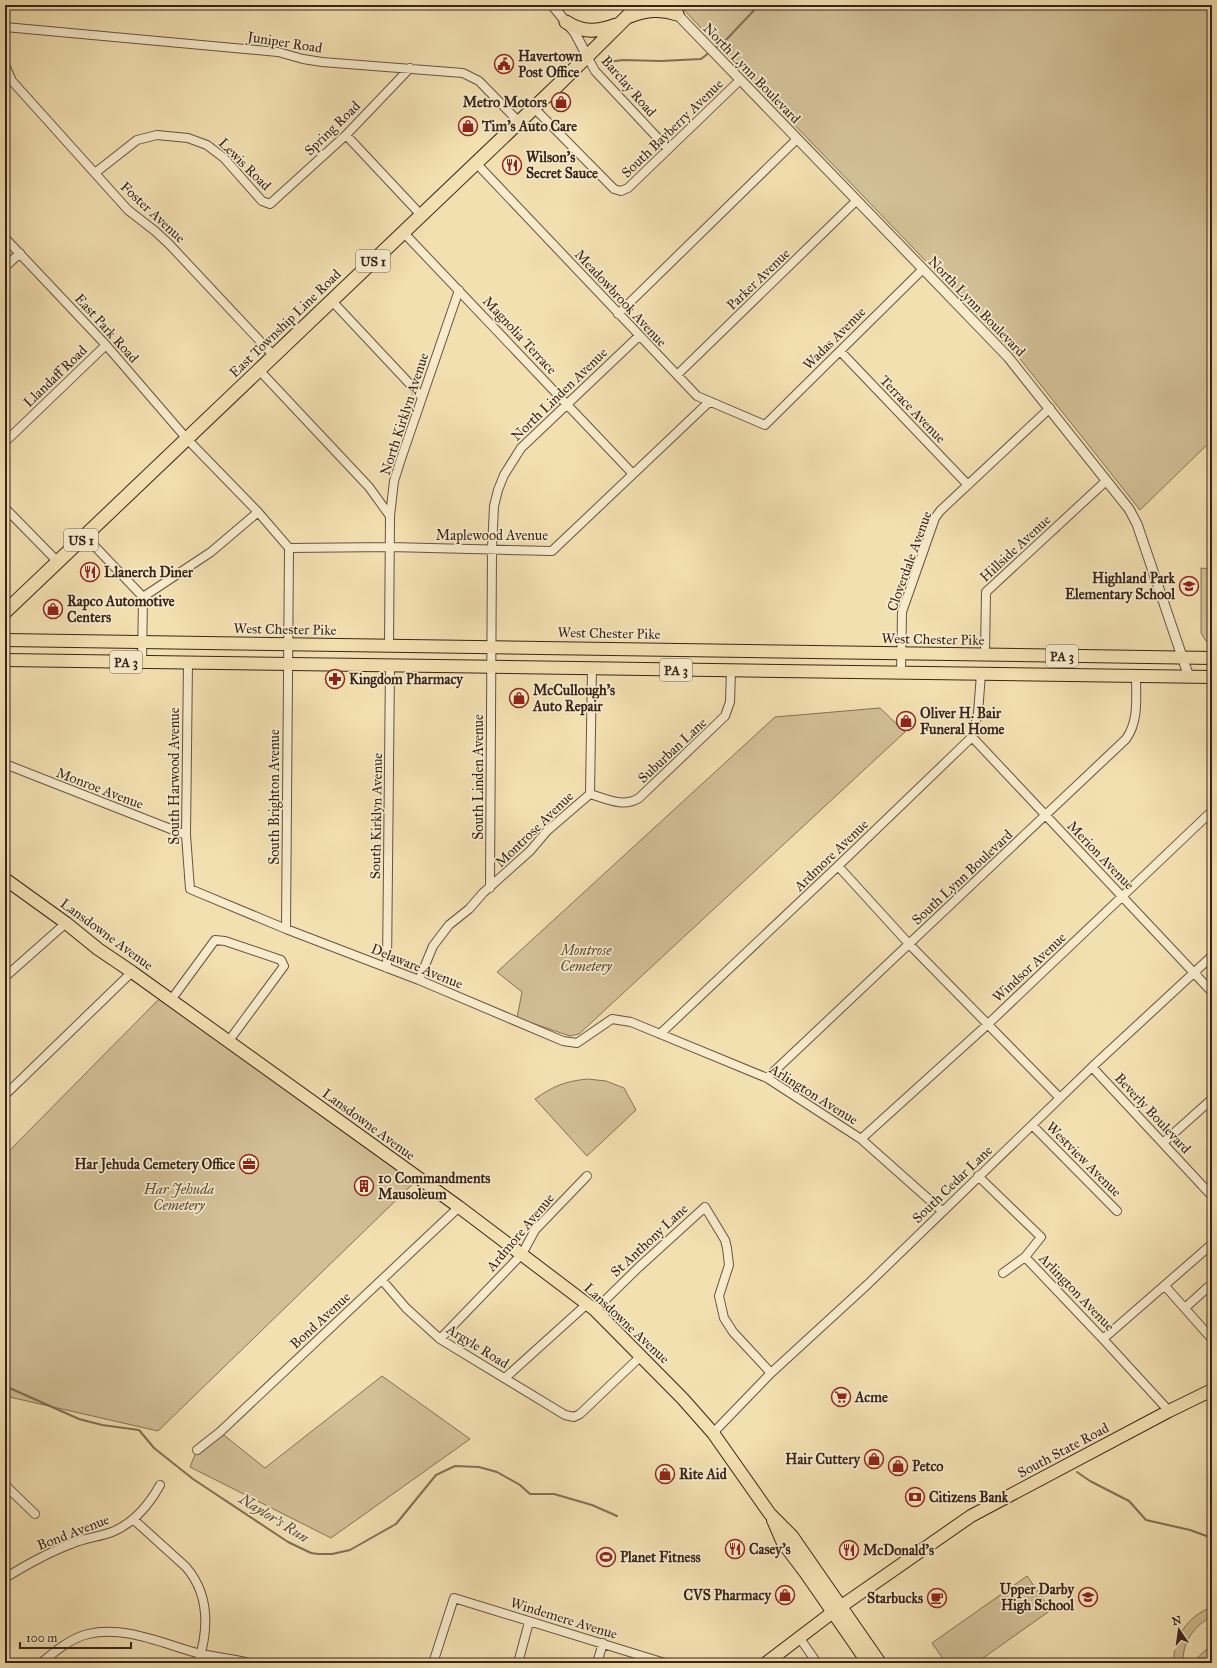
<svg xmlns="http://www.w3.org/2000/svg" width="1217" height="1668" font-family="'IM FELL Great Primer',serif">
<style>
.green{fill:#d3c097;stroke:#867258}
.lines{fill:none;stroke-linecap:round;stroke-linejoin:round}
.stream{stroke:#836e56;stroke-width:2}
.minor-casing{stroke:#685240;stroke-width:10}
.tertiary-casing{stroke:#685240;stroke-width:11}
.primary-casing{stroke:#39231a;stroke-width:14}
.trunk-casing{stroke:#39231a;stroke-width:15}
.minor{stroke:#f7ebcc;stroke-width:8}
.tertiary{stroke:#f7ebcc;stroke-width:9}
.primary{stroke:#f3e0b1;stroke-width:12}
.trunk{stroke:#f3e0b1;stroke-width:13}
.labels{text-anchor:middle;stroke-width:3.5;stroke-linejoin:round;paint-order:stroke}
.shield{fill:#f7ebcc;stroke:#725f4f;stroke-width:1}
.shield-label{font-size:13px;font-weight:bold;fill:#39231a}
.street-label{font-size:14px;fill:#39231a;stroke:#f7ebcc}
.poi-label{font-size:14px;font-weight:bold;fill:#39231a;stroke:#f7ebcc;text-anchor:start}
.park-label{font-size:14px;font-style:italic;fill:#604a39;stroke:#f7ebcc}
.water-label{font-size:15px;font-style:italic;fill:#5e4838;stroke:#f7ebcc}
</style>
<rect width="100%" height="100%" fill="#f3e0b1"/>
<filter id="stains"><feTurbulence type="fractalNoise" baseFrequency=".005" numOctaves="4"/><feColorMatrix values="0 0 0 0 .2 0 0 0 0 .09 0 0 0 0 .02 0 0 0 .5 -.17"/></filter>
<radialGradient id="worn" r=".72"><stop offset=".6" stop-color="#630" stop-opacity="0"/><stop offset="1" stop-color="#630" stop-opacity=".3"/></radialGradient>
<!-- green -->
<path class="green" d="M679,5H1212V440L1140,510L1021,360Z
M1201,568L1212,569V641H1206L1201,633Z
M880,708L905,732L579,1034L570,1036L517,1018L522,992L497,972L775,717Z
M163,995L419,1178L158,1431L5,1396V1155Z
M588,1079L606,1081L624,1088L636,1110L587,1156L535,1099C553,1086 566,1081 588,1079Z
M382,1376L470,1439L331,1538L190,1467L197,1450L220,1432L265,1468Z
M1027,1576L1051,1610L976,1663H946L932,1643Z
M1212,1607V1617C1194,1625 1182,1643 1183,1663H1174C1172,1638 1189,1615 1212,1607Z
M1212,1644V1663H1196L1194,1661Z"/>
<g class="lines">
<!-- stream -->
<path class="stream" d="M715,48L725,41L759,5
M607,62L623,60L661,61L701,59L710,52
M5,1386L79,1419L102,1425L139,1430L154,1448L193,1479L288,1542L311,1553L318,1554H332L350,1550L396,1524L436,1475L455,1466L479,1467L497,1472L520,1485L530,1494H554L592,1505L617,1516
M1077,1472L1090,1481L1129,1501L1146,1520L1190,1530L1212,1538"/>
<!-- minor casing -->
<g class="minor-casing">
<path id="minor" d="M5,27L278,52L303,59L322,62L463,73L479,81L519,122
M587,56L595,71L668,149
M5,65L12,81L128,210L155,231L169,244L274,356
M534,108L614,189L621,191L628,188L740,80
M346,135L421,215
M476,163L697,396L765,425L922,270
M95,173L137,140L157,135L188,138L207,145L224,158L262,201L270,204L346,135L410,68
M403,232L633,474
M5,238L106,345L187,439L258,512L289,548L286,929
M5,267L20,253
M332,301L422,397
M618,314L797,139
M840,351L968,485
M259,370L369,487L390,516
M677,375L856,201
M5,442L106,345
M5,508L58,562
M85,536L143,597
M289,548L390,547L552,551L709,402
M143,597L211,552L258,512
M389,646L390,516L394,481L401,459L459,290
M985,654L986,592L1106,481
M142,662L143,597
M188,663L186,835L190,889L286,929L419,980L563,1041L577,1043L612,1019L631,1022L767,1078L861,1139L942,1211
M901,673L902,612L935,518L940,511L1050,408
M972,737L1212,992
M5,764L186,835
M590,794C607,799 623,808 639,798L725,716L730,702L731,670
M838,866L910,945L1060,1098
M490,888L492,549L494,506L498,490L504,475L521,448L639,336
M387,968L390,665
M5,977L66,923
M419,980L433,946L449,925L469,909L483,893L530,851L547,831L590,794L592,668
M171,1000L215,940L225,941L281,960L284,966L228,1042
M660,1034L838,866L972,737L978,713L981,674
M1092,1067L1212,1196
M767,1078L1126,739C1139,721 1136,698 1136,676
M5,1095L132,972
M1033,1126L1117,1211
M861,1139L987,1025L1212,811
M1164,1142L1212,1099
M978,1176L1041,1237L1025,1257L1003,1273
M1025,1257L1103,1339L1169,1411
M382,1280L406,1308L440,1339L565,1415L574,1417L580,1414L641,1356
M1165,1286L1212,1339
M1185,1308L1208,1287L1212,1286
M595,1310L639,1267L705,1207L725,1240L727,1248L729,1265L719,1296L724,1318L733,1332L771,1373
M440,1339L522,1254L535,1230L587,1176
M1103,1339L1212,1244
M505,1378L587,1304
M713,1433L771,1373L868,1284L1092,1067L1212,956
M197,1450L220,1432L459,1207
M5,1485L35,1514
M133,1519L186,1567C210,1595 209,1629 198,1663
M5,1578C26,1565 47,1553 71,1544C84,1538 99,1537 112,1532C134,1523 149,1505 160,1485
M799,1637L817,1663
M41,1663C54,1652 71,1638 88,1634C126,1625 165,1645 201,1654C217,1657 234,1659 250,1663
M433,1663L454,1598L665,1663
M518,1663L529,1622
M597,1663L603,1643"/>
</g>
<!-- tertiary casing -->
<g class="tertiary-casing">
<path id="tertiary" d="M552,5L575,33L587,56
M673,10L1008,357L1129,509L1137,524L1189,677"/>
</g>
<!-- primary casing -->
<g class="primary-casing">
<path id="primary" d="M5,640L1212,658
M5,660L1212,677
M5,879L66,923L98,949L132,972L459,1207L595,1310L683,1399L713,1433L770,1514L792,1536L880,1663
M773,1520L783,1543L805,1572L868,1663
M766,1663L833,1612L971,1516L1169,1411L1212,1390"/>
</g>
<!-- trunk casing -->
<g class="trunk-casing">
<path id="trunk" d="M630,16C646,10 660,8 677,14
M566,22C583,33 598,32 616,25
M5,612L559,84L639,5"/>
</g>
<!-- minor -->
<use href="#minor" class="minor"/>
<!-- tertiary -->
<use href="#tertiary" class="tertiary"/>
<!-- primary -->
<use href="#primary" class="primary"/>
<!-- trunk -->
<use href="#trunk" class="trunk"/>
</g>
<!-- icons -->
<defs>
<g id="civic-ring" transform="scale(1)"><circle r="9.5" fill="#f7ebcc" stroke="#8f2418" stroke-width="1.5"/><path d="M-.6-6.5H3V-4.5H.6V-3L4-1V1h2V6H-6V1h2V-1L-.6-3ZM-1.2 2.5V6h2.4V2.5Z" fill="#8f2418"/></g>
<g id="shop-ring" transform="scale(1)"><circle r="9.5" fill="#f7ebcc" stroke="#8f2418" stroke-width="1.5"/><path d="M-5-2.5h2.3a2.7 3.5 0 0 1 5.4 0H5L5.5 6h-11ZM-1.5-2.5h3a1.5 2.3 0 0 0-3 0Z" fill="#8f2418"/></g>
<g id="restaurant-ring" transform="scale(1)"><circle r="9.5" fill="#f7ebcc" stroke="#8f2418" stroke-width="1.5"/><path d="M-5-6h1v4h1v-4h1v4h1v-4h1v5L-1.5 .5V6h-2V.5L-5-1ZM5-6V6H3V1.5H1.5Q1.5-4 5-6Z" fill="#8f2418"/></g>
<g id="school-ring" transform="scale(1)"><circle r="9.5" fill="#f7ebcc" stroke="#8f2418" stroke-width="1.5"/><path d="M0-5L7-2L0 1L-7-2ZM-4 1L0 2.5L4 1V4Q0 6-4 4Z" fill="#8f2418"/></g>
<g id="pharmacy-ring" transform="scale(1)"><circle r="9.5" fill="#f7ebcc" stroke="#8f2418" stroke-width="1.5"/><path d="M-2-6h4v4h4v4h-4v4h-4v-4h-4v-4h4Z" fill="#8f2418"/></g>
<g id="office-ring" transform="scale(1)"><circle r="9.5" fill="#f7ebcc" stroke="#8f2418" stroke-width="1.5"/><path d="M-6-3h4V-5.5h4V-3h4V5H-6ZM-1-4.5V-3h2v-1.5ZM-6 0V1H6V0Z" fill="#8f2418"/></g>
<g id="building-ring" transform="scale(1)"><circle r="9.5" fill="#f7ebcc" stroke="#8f2418" stroke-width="1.5"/><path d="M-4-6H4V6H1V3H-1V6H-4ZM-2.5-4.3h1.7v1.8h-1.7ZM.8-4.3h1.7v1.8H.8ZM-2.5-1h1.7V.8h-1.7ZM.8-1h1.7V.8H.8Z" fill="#8f2418"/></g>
<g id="supermarket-ring" transform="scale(1)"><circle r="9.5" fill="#f7ebcc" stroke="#8f2418" stroke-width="1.5"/><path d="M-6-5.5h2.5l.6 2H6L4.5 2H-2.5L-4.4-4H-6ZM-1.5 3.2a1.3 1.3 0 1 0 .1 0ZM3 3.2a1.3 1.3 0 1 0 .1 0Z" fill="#8f2418"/></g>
<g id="bank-ring" transform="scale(1)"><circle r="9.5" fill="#f7ebcc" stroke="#8f2418" stroke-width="1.5"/><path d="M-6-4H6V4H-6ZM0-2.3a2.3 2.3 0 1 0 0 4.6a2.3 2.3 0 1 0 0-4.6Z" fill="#8f2418"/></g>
<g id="stadium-ring" transform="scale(1)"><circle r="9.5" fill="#f7ebcc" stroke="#8f2418" stroke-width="1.5"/><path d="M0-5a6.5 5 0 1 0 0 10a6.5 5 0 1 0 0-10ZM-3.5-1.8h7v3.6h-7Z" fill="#8f2418"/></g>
<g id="cafe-ring" transform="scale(1)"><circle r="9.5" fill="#f7ebcc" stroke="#8f2418" stroke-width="1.5"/><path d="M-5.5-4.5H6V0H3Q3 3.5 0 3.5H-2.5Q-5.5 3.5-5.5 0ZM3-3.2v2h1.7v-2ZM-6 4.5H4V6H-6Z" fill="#8f2418"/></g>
</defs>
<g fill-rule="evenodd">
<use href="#civic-ring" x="504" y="64"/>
<use href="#shop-ring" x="561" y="102"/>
<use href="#shop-ring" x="468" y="126"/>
<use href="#restaurant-ring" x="512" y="165"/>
<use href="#restaurant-ring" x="90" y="572"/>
<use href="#school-ring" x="1189" y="586"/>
<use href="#shop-ring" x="53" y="609"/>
<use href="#pharmacy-ring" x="335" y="679"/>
<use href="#shop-ring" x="519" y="698"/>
<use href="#shop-ring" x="906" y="721"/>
<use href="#office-ring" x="249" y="1164"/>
<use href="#building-ring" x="364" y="1186"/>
<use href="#supermarket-ring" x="841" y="1397"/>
<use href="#shop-ring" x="874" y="1459"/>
<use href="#shop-ring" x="898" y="1466"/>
<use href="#shop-ring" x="665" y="1474"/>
<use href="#bank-ring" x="915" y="1497"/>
<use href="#restaurant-ring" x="735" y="1549"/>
<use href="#restaurant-ring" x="849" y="1550"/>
<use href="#stadium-ring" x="606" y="1557"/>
<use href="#shop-ring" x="785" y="1595"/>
<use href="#school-ring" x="1088" y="1597"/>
<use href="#cafe-ring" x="937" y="1598"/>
</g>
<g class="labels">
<!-- shield labels -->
<g class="shield">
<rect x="356" y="250" width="34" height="22" rx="3"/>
<rect x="64" y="529" width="34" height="22" rx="3"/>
<rect x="1046" y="645" width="32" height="22" rx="3"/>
<rect x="110" y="651" width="32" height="22" rx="3"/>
<rect x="660" y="659" width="32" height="22" rx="3"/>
</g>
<g class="shield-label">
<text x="373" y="266">US 1</text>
<text x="81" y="545">US 1</text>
<text x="1062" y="661">PA 3</text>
<text x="126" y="667">PA 3</text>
<text x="676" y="675">PA 3</text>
</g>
<!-- street labels -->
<g class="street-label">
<text transform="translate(285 42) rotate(9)" y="5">Juniper Road</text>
<text transform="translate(752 73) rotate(46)" y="5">North Lynn Boulevard</text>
<text transform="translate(629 86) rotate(49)" y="5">Barclay Road</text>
<text transform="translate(332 128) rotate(-44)" y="5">Spring Road</text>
<text transform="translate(672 128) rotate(-44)" y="5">South Bayberry Avenue</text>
<text transform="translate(245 164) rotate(45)" y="5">Lewis Road</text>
<text transform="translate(153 212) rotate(43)" y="5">Foster Avenue</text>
<text transform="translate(758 279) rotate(-44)" y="5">Parker Avenue</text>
<text transform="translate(621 298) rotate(47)" y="5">Meadowbrook Avenue</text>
<text transform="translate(977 306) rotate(46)" y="5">North Lynn Boulevard</text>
<text transform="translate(285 323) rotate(-44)" y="5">East Township Line Road</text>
<text transform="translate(107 328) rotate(48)" y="5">East Park Road</text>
<text transform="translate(520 335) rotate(47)" y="5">Magnolia Terrace</text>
<text transform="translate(834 338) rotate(-45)" y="5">Wadas Avenue</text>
<text transform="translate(55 376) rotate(-44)" y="5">Llandaff Road</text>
<text transform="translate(559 394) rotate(-44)" y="5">North Linden Avenue</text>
<text transform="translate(913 409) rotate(46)" y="5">Terrace Avenue</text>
<text transform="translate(404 414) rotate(-72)" y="5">North Kirklyn Avenue</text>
<text x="492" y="540">Maplewood Avenue</text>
<text transform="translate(1015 548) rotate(-43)" y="5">Hillside Avenue</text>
<text transform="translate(909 561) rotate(-70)" y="5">Cloverdale Avenue</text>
<text transform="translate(285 629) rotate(1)" y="5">West Chester Pike</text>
<text transform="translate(609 633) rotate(1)" y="5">West Chester Pike</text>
<text transform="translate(933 639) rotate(1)" y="5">West Chester Pike</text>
<text transform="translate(672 750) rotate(-43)" y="5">Suburban Lane</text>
<text transform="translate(174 776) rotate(-90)" y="5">South Harwood Avenue</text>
<text transform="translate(478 777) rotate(-90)" y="5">South Linden Avenue</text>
<text transform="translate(100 788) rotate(21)" y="5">Monroe Avenue</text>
<text transform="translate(274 797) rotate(-90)" y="5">South Brighton Avenue</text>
<text transform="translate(376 816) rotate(-89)" y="5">South Kirklyn Avenue</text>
<text transform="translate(534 829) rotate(-44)" y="5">Montrose Avenue</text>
<text transform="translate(831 855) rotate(-44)" y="5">Ardmore Avenue</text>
<text transform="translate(1101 855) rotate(46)" y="5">Merion Avenue</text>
<text transform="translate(962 877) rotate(-43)" y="5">South Lynn Boulevard</text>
<text transform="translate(107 934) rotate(36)" y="5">Lansdowne Avenue</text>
<text transform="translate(417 966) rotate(22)" y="5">Delaware Avenue</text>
<text transform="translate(1029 967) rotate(-43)" y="5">Windsor Avenue</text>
<text transform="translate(814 1094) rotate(32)" y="5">Arlington Avenue</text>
<text transform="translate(1153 1113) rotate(47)" y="5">Beverly Boulevard</text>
<text transform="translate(369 1124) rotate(36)" y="5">Lansdowne Avenue</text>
<text transform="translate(1084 1159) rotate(45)" y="5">Westview Avenue</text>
<text transform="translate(952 1184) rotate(-44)" y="5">South Cedar Lane</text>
<text transform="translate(520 1232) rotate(-50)" y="5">Ardmore Avenue</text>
<text transform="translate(649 1240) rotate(-43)" y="5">St Anthony Lane</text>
<text transform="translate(1077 1292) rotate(46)" y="5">Arlington Avenue</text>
<text transform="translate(320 1320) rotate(-43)" y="5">Bond Avenue</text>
<text transform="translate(627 1323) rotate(43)" y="5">Lansdowne Avenue</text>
<text transform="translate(478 1346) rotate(32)" y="5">Argyle Road</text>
<text transform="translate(1063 1450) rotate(-28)" y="5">South State Road</text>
<text transform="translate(73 1532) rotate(-21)" y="5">Bond Avenue</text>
<text transform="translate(564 1618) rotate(17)" y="5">Windemere Avenue</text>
</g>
<!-- poi labels -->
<g class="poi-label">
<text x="518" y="61">Havertown<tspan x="518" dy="16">Post Office</tspan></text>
<text x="547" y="107" text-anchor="end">Metro Motors</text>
<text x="482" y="131">Tim's Auto Care</text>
<text x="526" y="162">Wilson's<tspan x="526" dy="16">Secret Sauce</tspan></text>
<text x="104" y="577">Llanerch Diner</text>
<text x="1175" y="583" text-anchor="end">Highland Park<tspan x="1175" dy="16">Elementary School</tspan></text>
<text x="67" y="606">Rapco Automotive<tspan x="67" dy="16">Centers</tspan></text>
<text x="349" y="684">Kingdom Pharmacy</text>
<text x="533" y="695">McCullough's<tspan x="533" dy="16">Auto Repair</tspan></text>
<text x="920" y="718">Oliver H. Bair<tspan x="920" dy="16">Funeral Home</tspan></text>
<text x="235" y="1169" text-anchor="end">Har Jehuda Cemetery Office</text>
<text x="378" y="1183">10 Commandments<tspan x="378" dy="16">Mausoleum</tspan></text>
<text x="855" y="1402">Acme</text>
<text x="860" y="1464" text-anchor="end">Hair Cuttery</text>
<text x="912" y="1471">Petco</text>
<text x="679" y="1479">Rite Aid</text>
<text x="929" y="1502">Citizens Bank</text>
<text x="749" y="1554">Casey's</text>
<text x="863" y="1555">McDonald's</text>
<text x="620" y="1562">Planet Fitness</text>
<text x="1074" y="1594" text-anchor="end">Upper Darby<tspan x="1074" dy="16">High School</tspan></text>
<text x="771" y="1600" text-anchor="end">CVS Pharmacy</text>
<text x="923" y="1603" text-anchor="end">Starbucks</text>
</g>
<!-- park labels -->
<g class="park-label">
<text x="586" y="955">Montrose<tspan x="586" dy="16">Cemetery</tspan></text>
<text x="179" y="1194">Har Jehuda<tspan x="179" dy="16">Cemetery</tspan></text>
</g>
<!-- water labels -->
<g class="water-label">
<text transform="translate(274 1518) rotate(32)" y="5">Naylor's Run</text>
</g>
</g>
<!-- margin -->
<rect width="1217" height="1668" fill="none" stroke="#f3e0b1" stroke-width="20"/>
<rect x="6" y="6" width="1205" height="1656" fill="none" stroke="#39231a" stroke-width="2"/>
<rect x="10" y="10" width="1197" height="1648" fill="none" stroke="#39231a"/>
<!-- north arrow -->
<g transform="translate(1179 1630) rotate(347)" stroke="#f7ebcc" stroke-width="3" paint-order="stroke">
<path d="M0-3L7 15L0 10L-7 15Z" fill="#39231a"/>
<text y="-6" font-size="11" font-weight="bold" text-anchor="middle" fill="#39231a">N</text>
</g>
<!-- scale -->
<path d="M20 1642v6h111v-6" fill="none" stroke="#39231a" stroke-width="2"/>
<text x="26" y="1642" font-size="12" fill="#39231a" stroke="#f7ebcc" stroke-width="3" paint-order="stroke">100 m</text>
<rect width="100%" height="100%" filter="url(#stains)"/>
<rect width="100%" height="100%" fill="url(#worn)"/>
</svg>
